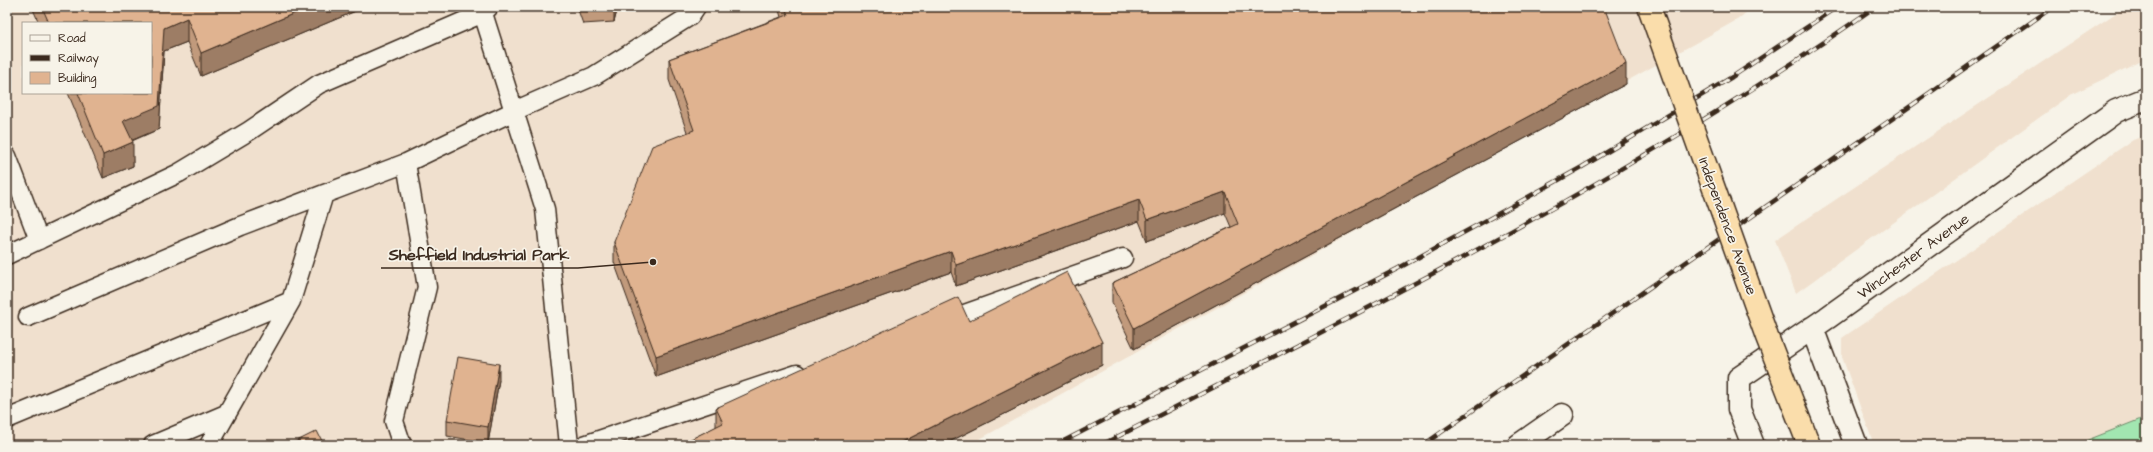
<svg xmlns="http://www.w3.org/2000/svg" width="2153" height="452" font-family="'Architects Daughter',sans-serif">
<style>
.built{fill:#f0e0ce;fill-rule:evenodd}
.green{fill:#a2e6b1;stroke:#6e8868}
.lines{fill:none;stroke-linecap:round;stroke-linejoin:round}
.lane-casing{stroke:#3b2a1e;stroke-width:21}
.street-casing{stroke:#3b2a1e;stroke-width:25}
.lane{stroke:#f7f3e8;stroke-width:18}
.street{stroke:#f7f3e8;stroke-width:22}
.rail-casing{stroke:#3b2a1e;stroke-width:4.5}
.rail{stroke:#f7f3e8;stroke-width:3;stroke-dasharray:9;stroke-linecap:butt}
.primary-bridge-casing{stroke:#3b2a1e;stroke-width:25;stroke-linecap:butt}
.primary-bridge{stroke:#faddab;stroke-width:22}
.wall{fill:#c19a7c;stroke:#3b2a1e}
.shaded-wall{fill:#9d7d65;stroke:#3b2a1e}
.building{fill:#e0b390;stroke:#3b2a1e}
.labels{text-anchor:middle;stroke-width:3.5;stroke-linejoin:round;paint-order:stroke}
.street-label{font-size:15px;fill:#3b2a1e;stroke:#f7f3e8}
.leader{fill:none;stroke:#3b2a1e;stroke-width:1.5}
.callout-dot{fill:#3b2a1e;stroke:#f7f3e8;stroke-width:1.5}
.callout-label{font-size:16px;text-anchor:middle;font-weight:bold;fill:#3b2a1e;stroke:#f7f3e8;stroke-width:3.5;stroke-linejoin:round;paint-order:stroke}
</style>
<rect width="100%" height="100%" fill="#f7f3e8"/>
<filter id="ink" filterUnits="userSpaceOnUse"><feTurbulence type="fractalNoise" baseFrequency=".025" numOctaves="2"/><feDisplacementMap in="SourceGraphic" scale="8" xChannelSelector="R" yChannelSelector="G"/><feConvolveMatrix kernelMatrix="1 2 1 2 8 2 1 2 1" color-interpolation-filters="sRGB"/></filter>
<g filter="url(#ink)">
<!-- built -->
<path class="built" d="M7,7H1753L1737,20L969,445H7ZM23,23H151V93H23Z
M2125,7H2146V59L2072,94L1796,293L1775,240Z
M2146,135V417L2075,445H1874L1842,357V338L2133,140Z"/>
<!-- green -->
<path class="green" d="M2146,417V445H2075Z"/>
<g class="lines">
<!-- lane casing -->
<g class="lane-casing">
<path id="lane" d="M481,7L545,209L569,445
M7,156L39,240
M7,255L179,173L249,131L319,84L483,13L489,7
M28,317L240,226L406,163L514,111L594,76L690,16L696,7
M942,322L1123,258
M7,419L291,301
M153,445L226,414
M209,445L291,301L324,194
M402,445L394,421L427,287L406,163
M584,445L797,374"/>
</g>
<!-- street casing -->
<g class="street-casing">
<path id="street" d="M1812,328L1856,445
M1519,445L1562,415
M1753,445L1739,409V378L1827,318L2105,119L2116,111L2146,99"/>
</g>
<!-- lane -->
<use href="#lane" class="lane"/>
<!-- street -->
<use href="#street" class="street"/>
<!-- rail casing -->
<g class="rail-casing">
<path id="rail" d="M1056,445L1397,269L1505,210L1582,167L1732,77L1837,7
M1101,445C1365,310 1632,178 1875,7
M1423,445L2053,7"/>
</g>
<!-- rail -->
<use href="#rail" class="rail"/>
<!-- primary-bridge casing -->
<g class="primary-bridge-casing">
<path id="primary-bridge" d="M1649,7L1767,337L1809,445"/>
</g>
<!-- primary-bridge -->
<use href="#primary-bridge" class="primary-bridge"/>
</g>
<!-- wall -->
<path class="wall" d="M32,7H365L201,76L187,42L164,51L159,129L132,141L133,166L103,178L68,93H151V23H39Z
M577,7H618L614,22L583,24Z
M633,7H664L663,12Z
M778,7H1604L1626,84L1134,349L1112,303V283L1231,227L1225,213L1147,241L1139,221L956,286L951,272L656,377L614,262V242L687,132L669,80V59L781,17Z
M969,321L1102,365L943,445H679L716,427V408Z
M499,380L488,443L447,436V420Z"/>
<!-- shaded-wall -->
<path class="shaded-wall" d="M309,7H365L201,76V53Z
M614,7H618L614,22Z
M187,18V42L164,51L159,129L123,144V121L164,28Z
M1626,64V84L1134,349V328Z
M133,142V166L103,178V155Z
M1225,192V213L1147,241V220Z
M1139,200V221L956,286V265Z
M951,251V272L656,377V356Z
M1102,342V365L943,445H896Z
M499,364V380L488,443V427Z"/>
<!-- building -->
<path class="building" d="M42,7H309L201,53L187,18L164,28L159,106L123,121L133,142L103,155L78,93H151V23H49Z
M785,7H1604L1626,64L1134,328L1112,283L1238,224L1225,192L1147,220L1139,200L956,265L951,251L656,356L614,242L652,146L694,130L669,59L788,15Z
M1067,272L1102,342L896,445H679L723,423L716,408L958,297L969,321Z
M458,357L499,364L488,427L447,420Z
M317,431L324,445H289Z"/>
</g>
<g class="labels">
<!-- street labels -->
<g class="street-label">
<text transform="translate(1728 226) rotate(70)" y="5">Independence Avenue</text>
<text transform="translate(1913 256) rotate(-36)" y="5">Winchester Avenue</text>
</g>
</g>
<!-- callouts -->
<path class="leader" d="M653 262L578 268H381"/>
<circle class="callout-dot" cx="653" cy="262" r="4"/>
<g class="callout-label">
<text x="479" y="260">Sheffield Industrial Park</text>
</g>
<!-- margin -->
<rect width="2153" height="452" fill="none" stroke="#f7f3e8" stroke-width="24"/>
<rect x="12" y="12" width="2129" height="428" fill="none" stroke="#3b2a1e" stroke-width="1.5" filter="url(#ink)"/>
<!-- legend -->
<rect x="22" y="22" width="130" height="72" fill="#f7f3e8" stroke="#aca397"/>
<rect x="30" y="35" width="20" height="6" fill="#f7f3e8" stroke="#aca397"/>
<text x="58" y="42" font-size="12" fill="#3b2a1e">Road</text>
<rect x="30" y="55" width="20" height="6" fill="#3b2a1e" stroke="#aca397"/>
<text x="58" y="62" font-size="12" fill="#3b2a1e">Railway</text>
<rect x="30" y="72" width="20" height="12" fill="#e0b390" stroke="#aca397"/>
<text x="58" y="82" font-size="12" fill="#3b2a1e">Building</text>
</svg>
